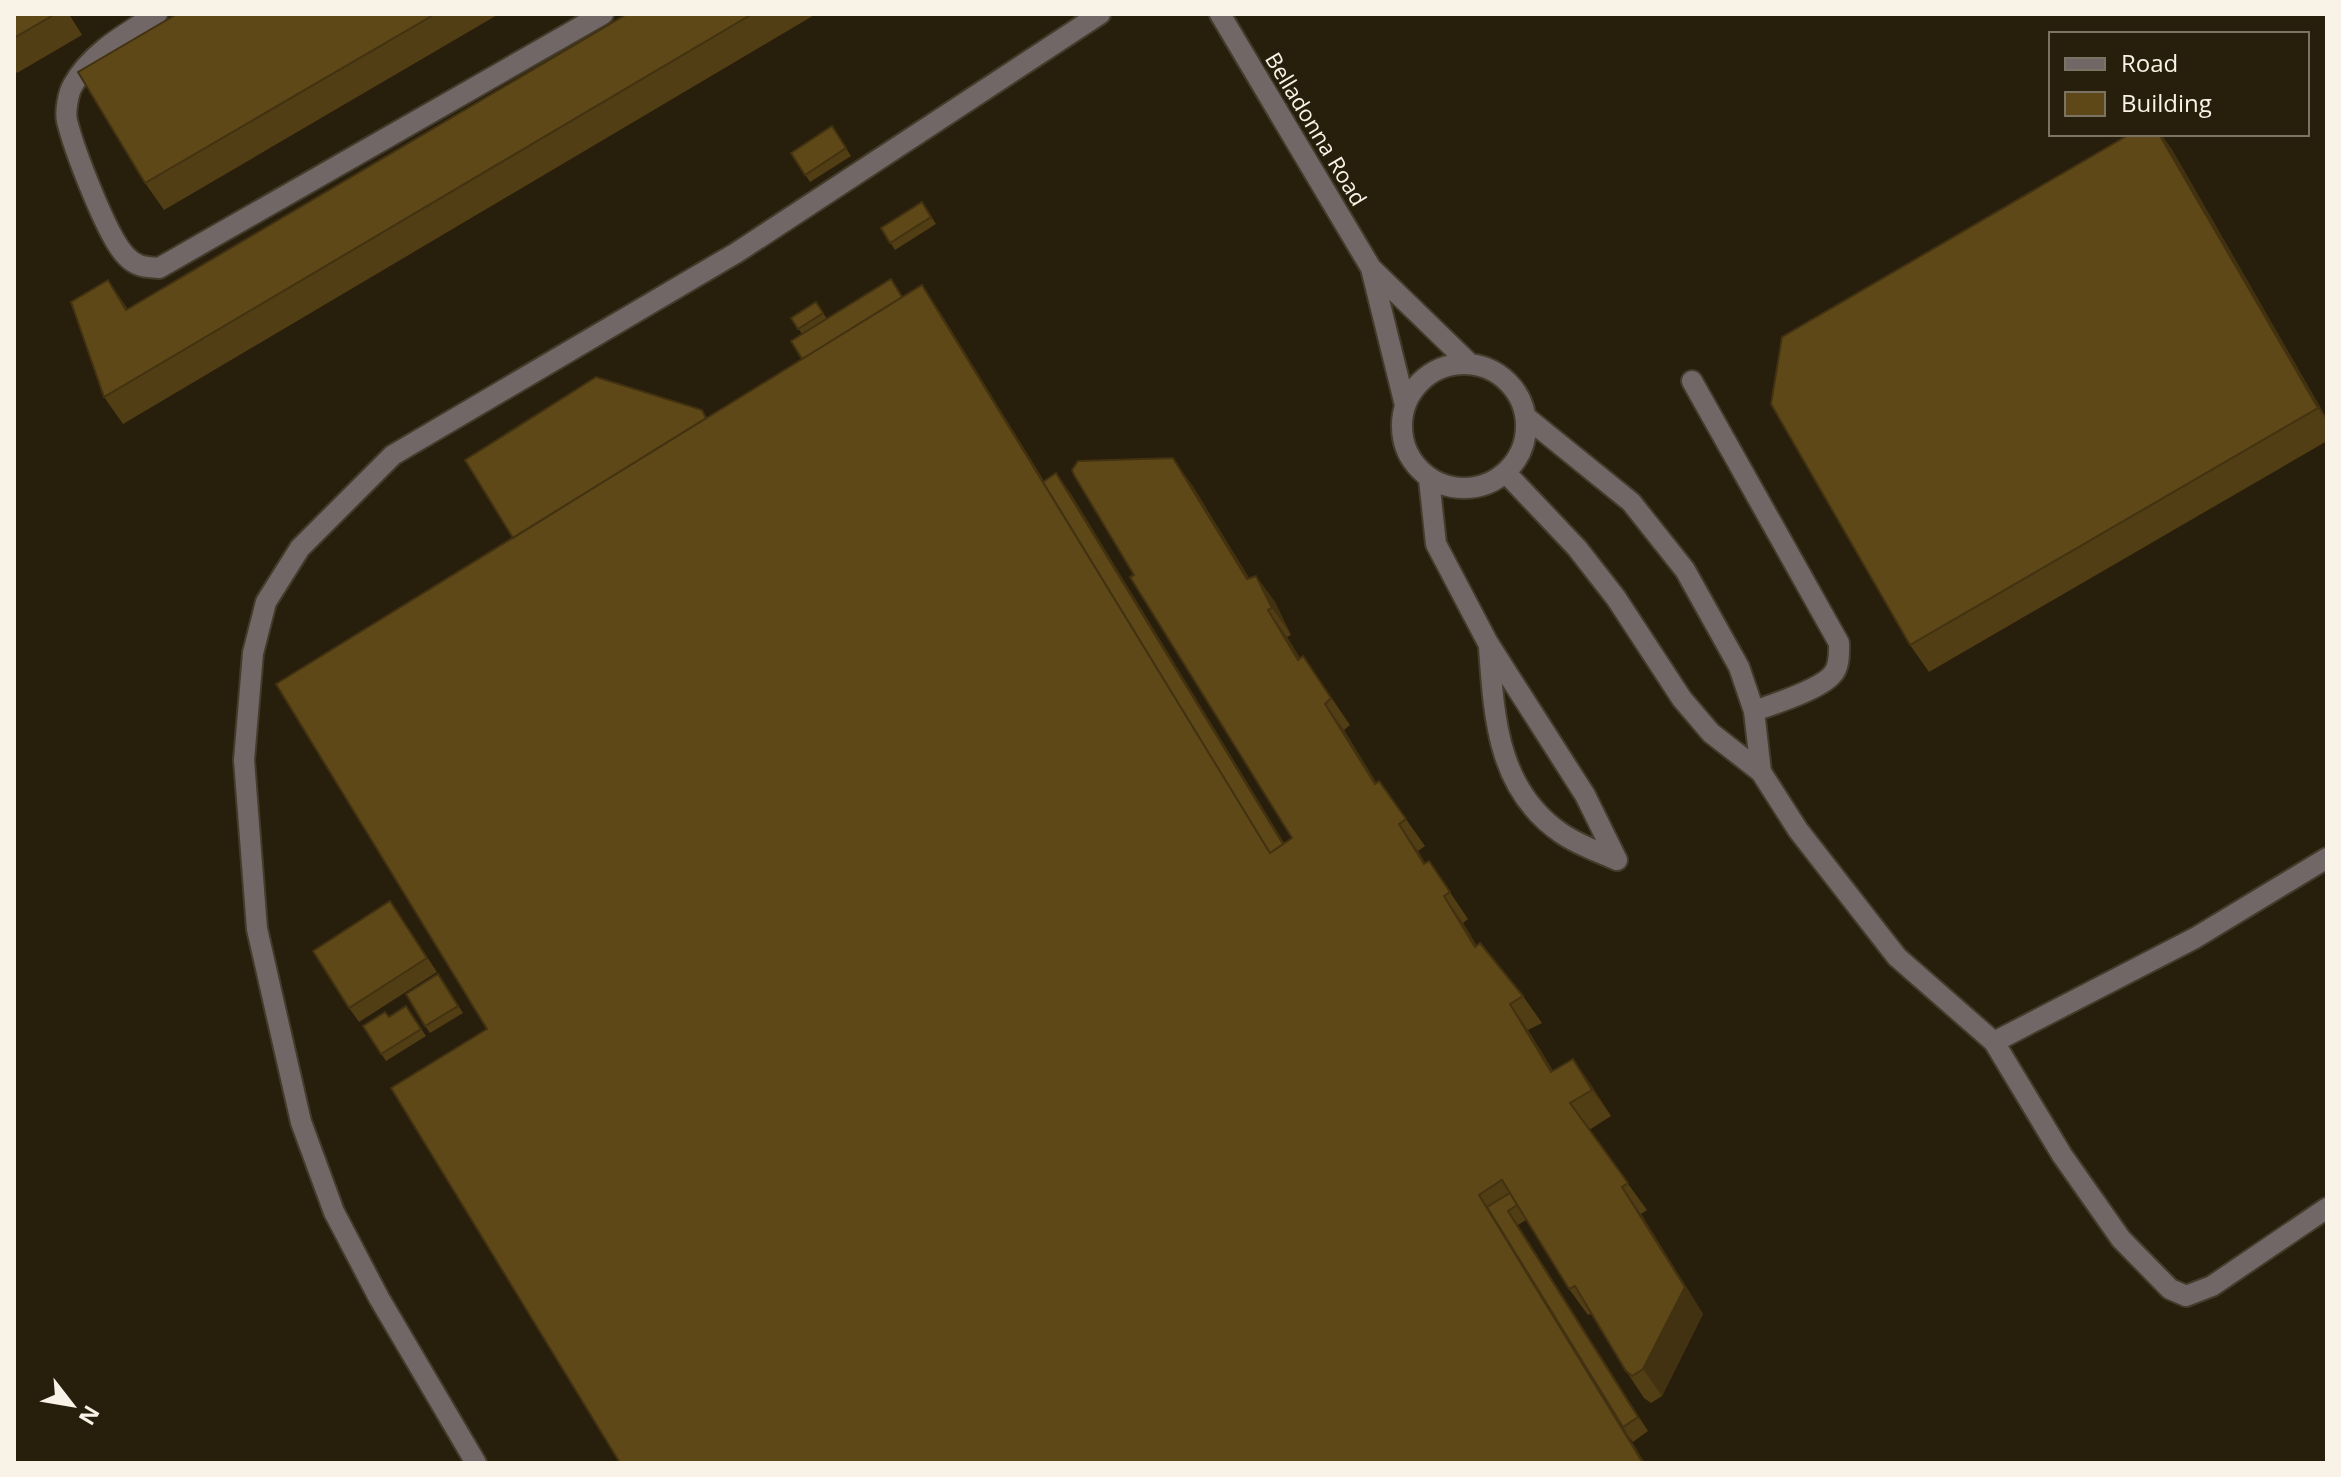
<svg xmlns="http://www.w3.org/2000/svg" width="2341" height="1477" font-family="'Open Sans',sans-serif">
<style>
.lines{fill:none;stroke-linecap:round;stroke-linejoin:round}
.minor-casing{stroke:#443c2b;stroke-width:24}
.minor{stroke:#726767;stroke-width:20}
.wall{fill:#523e15}
.shaded-wall{fill:#423211}
.building{fill:#5f4818;stroke:#423211;stroke-width:2}
.labels{text-anchor:middle;stroke-width:8;stroke-linejoin:round;paint-order:stroke}
.street-label{font-size:22px;fill:#f8f2e7;stroke:#271e0c}
</style>
<rect width="100%" height="100%" fill="#271e0c"/>
<g class="lines">
<!-- minor casing -->
<g class="minor-casing">
<path id="minor" d="M157,14C127,33 91,52 73,85C68,93 65,112 67,121C74,149 107,237 126,256C136,267 146,267 159,268L603,14
M1220,14L1371,268L1470,364
M1371,268L1405,405
M1402 426a62 62 0 1 1 124 0a62 62 0 1 1-124 0Z
M1692,381L1839,643C1839,653 1840,667 1832,675C1819,690 1774,704 1754,711
M1526,417L1631,502L1685,570L1739,667L1754,711L1761,772
M1506,473L1577,548L1616,598L1682,699L1711,733L1761,772L1798,830L1897,957L1994,1042L2062,1155L2121,1239L2170,1289L2186,1296L2212,1286L2327,1208
M1429,479L1436,544L1488,643L1585,795L1617,860
M1489,647C1494,716 1497,789 1561,833C1578,845 1599,852 1617,860
M1994,1042L2195,938L2327,858
M476,1463L379,1298L334,1212L301,1122L257,929L244,760L253,653L266,602L300,548L393,455L736,253L1100,14"/>
</g>
<!-- minor -->
<use href="#minor" class="minor"/>
</g>
<!-- wall -->
<path class="wall" d="M14,14H69L82,35L17,73L14,69Z
M177,14H499L164,210L145,183Z
M627,14H816L123,424L104,397L128,309Z
M832,126L851,156L810,182L791,153Z
M2171,148L2327,419V441L1929,672L1910,645Z
M922,202L936,224L895,250L881,228Z
M903,297L940,312L1044,481L1056,473L1071,494L1284,843L1292,838L1134,575L1192,485L1249,578L1256,576L1275,602L1291,635L1287,637L1300,658L1303,656L1350,725L1344,730L1376,783L1379,781L1425,846L1418,851L1425,863L1429,861L1468,919L1463,923L1477,946L1523,996L1542,1023L1528,1030L1553,1071L1573,1059L1591,1085L1611,1116L1589,1130L1647,1210L1641,1214L1703,1314L1662,1396L1651,1403L1644,1398L1626,1371L1591,1314L1588,1315L1569,1289L1526,1220L1518,1225L1648,1431L1633,1442L1630,1438L487,1029L513,538L702,410L707,418L802,359V334L791,318L816,302L827,319Z
M390,901L437,972L359,1022L349,1008Z
M443,981L463,1013L430,1033L425,1026Z
M406,1006L426,1036L386,1061L363,1026L389,1017Z"/>
<!-- shaded-wall -->
<path class="shaded-wall" d="M2159,134H2161L2171,148L2327,419V421L2318,408Z
M108,280L126,306L144,337L126,310Z
M922,285L940,312L1275,858L1274,859Z
M1173,458L1192,485L1266,606L1247,579Z
M1056,473L1071,494L1302,872L1288,851Z
M1256,576L1275,602L1291,635L1272,608Z
M1268,610L1287,637L1317,686L1298,660Z
M1303,656L1322,683L1350,725L1331,698Z
M1325,704L1344,730L1394,811L1375,784Z
M1399,824L1418,851L1442,891L1424,864Z
M1444,896L1463,923L1494,974L1475,947Z
M1510,1004L1528,1030L1570,1098L1551,1072Z
M1573,1059L1591,1085L1611,1116L1592,1090Z
M1622,1187L1641,1214L1703,1314L1662,1396L1643,1369Z
M1479,1195L1497,1221L1645,1463H1643Z
M1508,1211L1518,1225L1648,1431L1638,1417Z"/>
<!-- building -->
<path class="building" d="M14,14H55L14,38Z
M177,14H435L145,183L78,72Z
M627,14H752L104,397L71,302L108,280L126,310Z
M832,126L846,148L805,175L791,153Z
M2130,134H2159L2318,408L1910,645L1771,404L1782,337Z
M922,202L931,217L890,243L881,228Z
M891,279L902,297L802,359L791,341Z
M922,285L1270,853L1292,838L1130,577L1134,575L1074,475L1072,470L1078,461L1173,458L1247,579L1256,576L1272,608L1268,610L1298,660L1303,656L1331,698L1325,704L1375,784L1379,781L1406,819L1399,824L1424,864L1429,861L1450,892L1444,896L1475,947L1480,943L1523,996L1510,1004L1551,1072L1573,1059L1592,1090L1570,1103L1628,1183L1622,1187L1685,1287L1643,1369L1632,1376L1626,1371L1575,1286L1569,1289L1502,1180L1479,1195L1643,1463H620L391,1088L487,1029L276,684Z
M816,302L823,313L798,329L791,318Z
M596,377L702,410L706,418L513,538L465,460Z
M1056,473L1283,844L1270,853L1043,482Z
M390,901L427,958L349,1008L313,951Z
M438,974L458,1006L425,1026L406,994Z
M406,1006L421,1029L381,1054L363,1026L385,1012L389,1017Z
M1510,1193L1517,1205L1508,1211L1638,1417L1623,1427L1487,1207Z"/>
<g class="labels">
<!-- street labels -->
<g class="street-label">
<text transform="translate(1316 129) rotate(59)" y="8">Belladonna Road</text>
</g>
</g>
<!-- border -->
<rect width="2341" height="1477" fill="none" stroke="#f8f2e7" stroke-width="32"/>
<!-- legend -->
<rect x="2049" y="32" width="260" height="104" fill="#271e0c" stroke="#7b7364" stroke-width="2"/>
<rect x="2065" y="58" width="40" height="12" fill="#726767" stroke="#7b7364" stroke-width="2"/>
<text x="2121" y="72" font-size="24" fill="#f8f2e7">Road</text>
<rect x="2065" y="92" width="40" height="24" fill="#5f4818" stroke="#7b7364" stroke-width="2"/>
<text x="2121" y="112" font-size="24" fill="#f8f2e7">Building</text>
<!-- north arrow -->
<g transform="translate(72 1405) rotate(121)" stroke="#271e0c" stroke-width="6" paint-order="stroke">
<path d="M0-6L14 30L0 20L-14 30Z" fill="#f8f2e7"/>
<text y="-12" font-size="22" font-weight="bold" text-anchor="middle" fill="#f8f2e7">N</text>
</g>
</svg>
